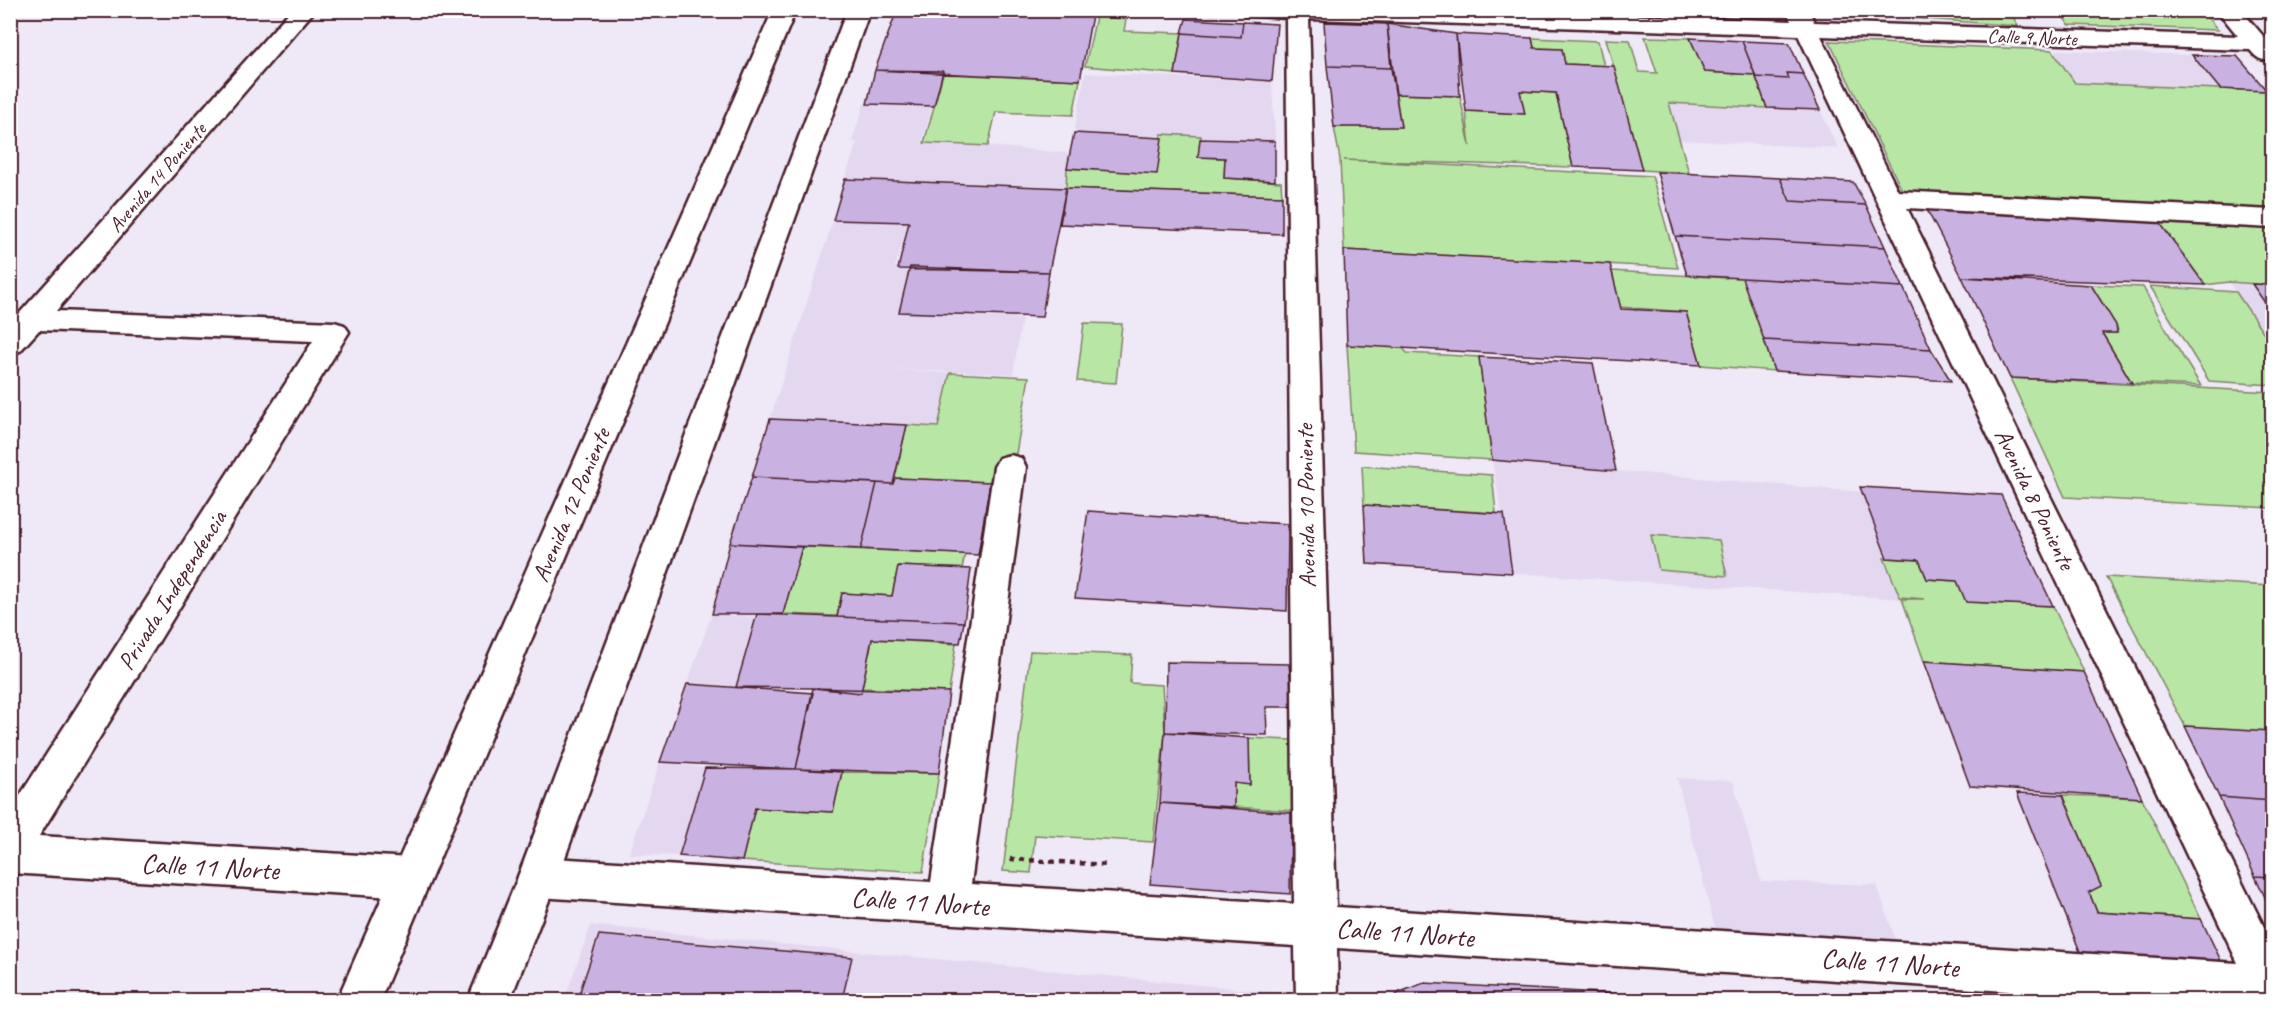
<svg xmlns="http://www.w3.org/2000/svg" width="2283" height="1011" font-family="Caveat,sans-serif">
<style>
.built{fill:#e4d8f0}
.green{fill:#b8e6a5;stroke:#818268;stroke-width:1.5}
.building{fill:#c9b2e2;stroke:#4a1f2b;stroke-width:1.5}
.lines{fill:none;stroke-linecap:round;stroke-linejoin:round}
.minor-casing{stroke:#4a1f2b;stroke-width:5}
.major-casing{stroke:#4a1f2b;stroke-width:5}
.path-far1{stroke:#4a1f2b;stroke-width:3;stroke-dasharray:4 4;stroke-linecap:butt}
.path{stroke:#4a1f2b;stroke-width:4.5;stroke-dasharray:5 5;stroke-linecap:butt}
.minor{fill:#fff;fill-rule:evenodd}
.major{fill:#fff;fill-rule:evenodd}
.labels{text-anchor:middle;stroke-width:5;stroke-linejoin:round;paint-order:stroke}
.far-street-label{font-size:20px;fill:#4a1f2b;stroke:#fff}
.street-label{font-size:24px;fill:#4a1f2b;stroke:#fff}
.near-street-label{font-size:28px;fill:#4a1f2b;stroke:#fff}
</style>
<rect width="100%" height="100%" fill="#efe8f6"/>
<filter id="ink" filterUnits="userSpaceOnUse"><feTurbulence type="fractalNoise" baseFrequency=".0167" numOctaves="2"/><feDisplacementMap in="SourceGraphic" scale="12" xChannelSelector="R" yChannelSelector="G"/><feConvolveMatrix kernelMatrix="1 2 1 2 8 2 1 2 1" color-interpolation-filters="sRGB"/></filter>
<g filter="url(#ink)">
<!-- built -->
<path class="built" d="M2052,50L2192,55L2220,89L2075,83Z
M1085,73L1272,81L1275,141L1074,133Z
M1668,103L1820,110L1838,148L1679,140Z
M864,104L932,106L922,143L988,146L1079,154L1067,168L1066,188L845,179L857,142L852,141Z
M833,220L909,222L895,267H910L899,312L1022,318L1013,374L891,369L950,373L938,427L770,419Z
M2229,282L2272,285V346Z
M1492,460L1862,492L1902,599L1512,573Z
M712,614L758,617L736,687L687,684Z
M660,762L705,768L679,856L629,854Z
M1677,778L1733,781L1761,881L1877,885L1897,944L1717,936Z
M591,925L1301,995V1000H564Z"/>
<!-- green -->
<path class="green" d="M1775,11L1777,16L1601,11L1775,10Z
M1908,11H2202L2218,30L2069,25L2061,14L2011,13L2018,26L1913,18Z
M1096,17L1126,19L1124,31L1182,33L1175,74L1085,66Z
M1645,37L1690,38L1705,72L1755,75L1767,108L1669,103L1689,173L1642,170L1606,39L1630,40L1639,72L1657,73Z
M1532,38L1598,41L1604,66L1565,64L1562,49L1534,48Z
M1829,41L2052,50L2075,83L2267,91L2272,98V212L1904,194Z
M943,74L1080,80L1073,115L996,112L988,146L924,143Z
M1520,91L1556,93L1573,167L1344,160L1652,176L1678,268L1344,250L1340,159L1334,127H1401L1396,94L1460,96L1470,146L1466,111L1524,114Z
M1161,134L1201,136L1198,157L1225,158L1224,178L1281,182L1282,196L1066,188L1067,168L1156,173Z
M2155,216L2272,223V285L2229,282L2205,285Z
M1788,256L1764,340L1774,371L1701,365L1686,312L1620,307L1612,271L1726,278Z
M2091,285L2143,287L2167,331L2201,386L2132,383L2102,333H2117L2118,329Z
M2150,286L2236,292L2272,345V385L2209,381Z
M1084,323L1122,324L1116,383L1077,381Z
M1347,345L1401,346L1407,353L1479,357L1492,460L1354,451Z
M950,373L1029,377L1011,483L895,478L907,425L938,427Z
M2010,378L2272,392V508L2065,497Z
M1362,466L1492,475L1496,513L1364,505Z
M1651,535L1719,540L1727,576L1659,570Z
M802,547L965,554L962,569L898,566L892,596L842,593L837,616L783,614Z
M1884,558L1919,560L1927,579L1957,581L1967,602L2053,606L2084,672L1924,661L1902,599H1925L1900,597Z
M2106,577L2272,586V732L2185,726Z
M872,639L956,644L949,692L862,688Z
M1030,651L1132,655L1130,683L1162,685L1165,732L1153,842L1035,835L1031,873L1003,871Z
M1249,738L1291,740L1293,811L1234,807V783L1250,784Z
M842,772L939,773L923,872L742,861L755,808L833,812Z
M2063,795L2142,798L2201,919L2097,912L2089,892L2101,886Z"/>
<!-- building -->
<path class="building" d="M897,10H1004L1092,15L1080,80L875,70Z
M1186,19L1243,22L1241,37L1182,33Z
M1243,22L1277,24L1272,81L1175,74L1182,33L1241,37Z
M1324,22L1387,24L1391,68L1327,66Z
M1387,24L1456,34L1460,96L1396,94Z
M1456,34L1532,38L1534,48L1562,49L1565,64L1614,66L1642,170L1573,167L1556,93L1520,91L1525,114L1466,111Z
M1690,38L1742,41L1755,75L1705,72Z
M1742,41L1789,43L1803,74L1787,73L1789,79L1756,77Z
M2192,55L2237,56L2267,91L2220,89Z
M1327,66L1391,68L1401,127H1334Z
M875,70L943,71L934,106L867,104Z
M1787,73L1803,74L1820,110L1767,108L1756,77L1789,79Z
M1074,133L1162,138L1157,174L1067,168Z
M1200,139L1275,141V181L1224,178L1225,158L1198,157Z
M1657,172L1780,178L1790,201L1866,205L1885,247L1675,236Z
M1780,178L1853,182L1866,205L1790,201Z
M845,179L1066,188L1049,272L898,269L909,222L833,220Z
M1066,188L1282,196V234L1060,224Z
M1926,208L2155,216L2205,285L1962,277Z
M1675,236L1885,247L1903,287L1687,275Z
M1344,250L1610,264L1621,309L1686,312L1701,365L1347,345Z
M910,267L1049,272L1042,317L899,312Z
M1962,277L2091,285L2116,325L2117,333H2102L2132,383L2010,378Z
M1742,278L1903,287L1931,349L1764,340Z
M2252,284L2272,285V313Z
M1764,340L1931,349L1951,381L1774,371Z
M1479,357L1593,363L1616,471L1492,460Z
M770,419L907,425L893,484L752,477Z
M752,477L877,483L861,549L730,543Z
M895,478L990,482L978,555L861,549L877,483L893,484Z
M1860,487L2001,495L2053,606L1966,602L1957,581L1927,579L1919,560L1887,558Z
M1364,505L1504,514L1512,573L1367,564Z
M1088,511L1288,524L1287,611L1075,598Z
M730,543L802,547L783,614H712Z
M898,566L971,569L964,622L837,617L842,593L892,596Z
M757,614L837,617L964,622L960,643L872,639L861,693L813,688L736,687Z
M1924,661L2084,672L2142,798L1970,786Z
M1166,662L1289,664L1293,707H1266L1267,735L1165,732Z
M687,684L813,693L796,769L660,762Z
M813,688L949,692L939,773L796,769Z
M2185,726L2272,731V801L2219,797Z
M1165,732L1249,738L1250,785L1234,783V807L1160,803Z
M705,768L796,769L842,772L833,812L755,808L742,861L679,856Z
M2017,793L2063,795L2101,886L2089,892L2097,912L2201,919L2222,963L2081,954Z
M2219,797L2272,801V877L2255,876Z
M1160,803L1291,813L1290,894L1150,884Z
M2255,876L2272,877V912Z
M599,935L852,957L842,1000H577Z
M1424,983L1724,1000H1389L1400,992Z"/>
<g class="lines">
<!-- minor casing -->
<g class="minor-casing">
<path id="minor" d="M291,10H315L56,311L334,322L344,325L349,332L39,836L410,858L424,864L430,878L424,892L410,898L10,873V811L313,341L39,330L20,351L10,354V324Z
M1241,10H1472L1791,21L1786,10H1809L1814,22L2238,36L2217,10H2241L2264,37H2272V59C2261,62 2257,58 2250,50L1821,36L1898,191L2272,210V228L1907,208L2272,943V1000H2147L1337,948L1338,1000H1296L1295,946L538,897L524,891L518,877L524,863L538,857L931,882L994,467L999,458L1010,455L1021,458L1026,467L971,884L1294,904L1286,18L1244,15ZM1309,19L1798,35L2238,963L1336,907Z"/>
</g>
<!-- major casing -->
<g class="major-casing">
<path id="major" d="M773,10H796L380,1000H337Z
M847,10H870L558,877L510,1000H468L518,877Z"/>
</g>
<!-- path-far1 -->
<path class="path-far1" d="M1148,10L1219,13"/>
<!-- path -->
<path class="path" d="M1010,859L1108,865"/>
<!-- minor -->
<use href="#minor" class="minor"/>
<!-- major -->
<use href="#major" class="major"/>
</g>
</g>
<g class="labels">
<!-- far-street labels -->
<g class="far-street-label">
<text transform="translate(2032 37) rotate(2)" y="7">Calle 9 Norte</text>
<text transform="translate(157 177) rotate(-49)" y="7">Avenida 14 Poniente</text>
</g>
<!-- street labels -->
<g class="street-label">
<text transform="translate(2035 499) rotate(64)" y="8">Avenida 8 Poniente</text>
<text transform="translate(571 505) rotate(-67)" y="8">Avenida 12 Poniente</text>
<text transform="translate(1306 506) rotate(-91)" y="8">Avenida 10 Poniente</text>
<text transform="translate(172 590) rotate(-58)" y="8">Privada Independencia</text>
</g>
<!-- near-street labels -->
<g class="near-street-label">
<text transform="translate(210 866) rotate(3)" y="10">Calle 11 Norte</text>
<text transform="translate(920 901) rotate(4)" y="10">Calle 11 Norte</text>
<text transform="translate(1405 932) rotate(4)" y="10">Calle 11 Norte</text>
<text transform="translate(1890 962) rotate(4)" y="10">Calle 11 Norte</text>
</g>
</g>
<!-- margin -->
<rect width="2283" height="1011" fill="none" stroke="#fff" stroke-width="36"/>
<rect x="18" y="18" width="2247" height="975" fill="none" stroke="#4a1f2b" stroke-width="2" filter="url(#ink)"/>
</svg>
